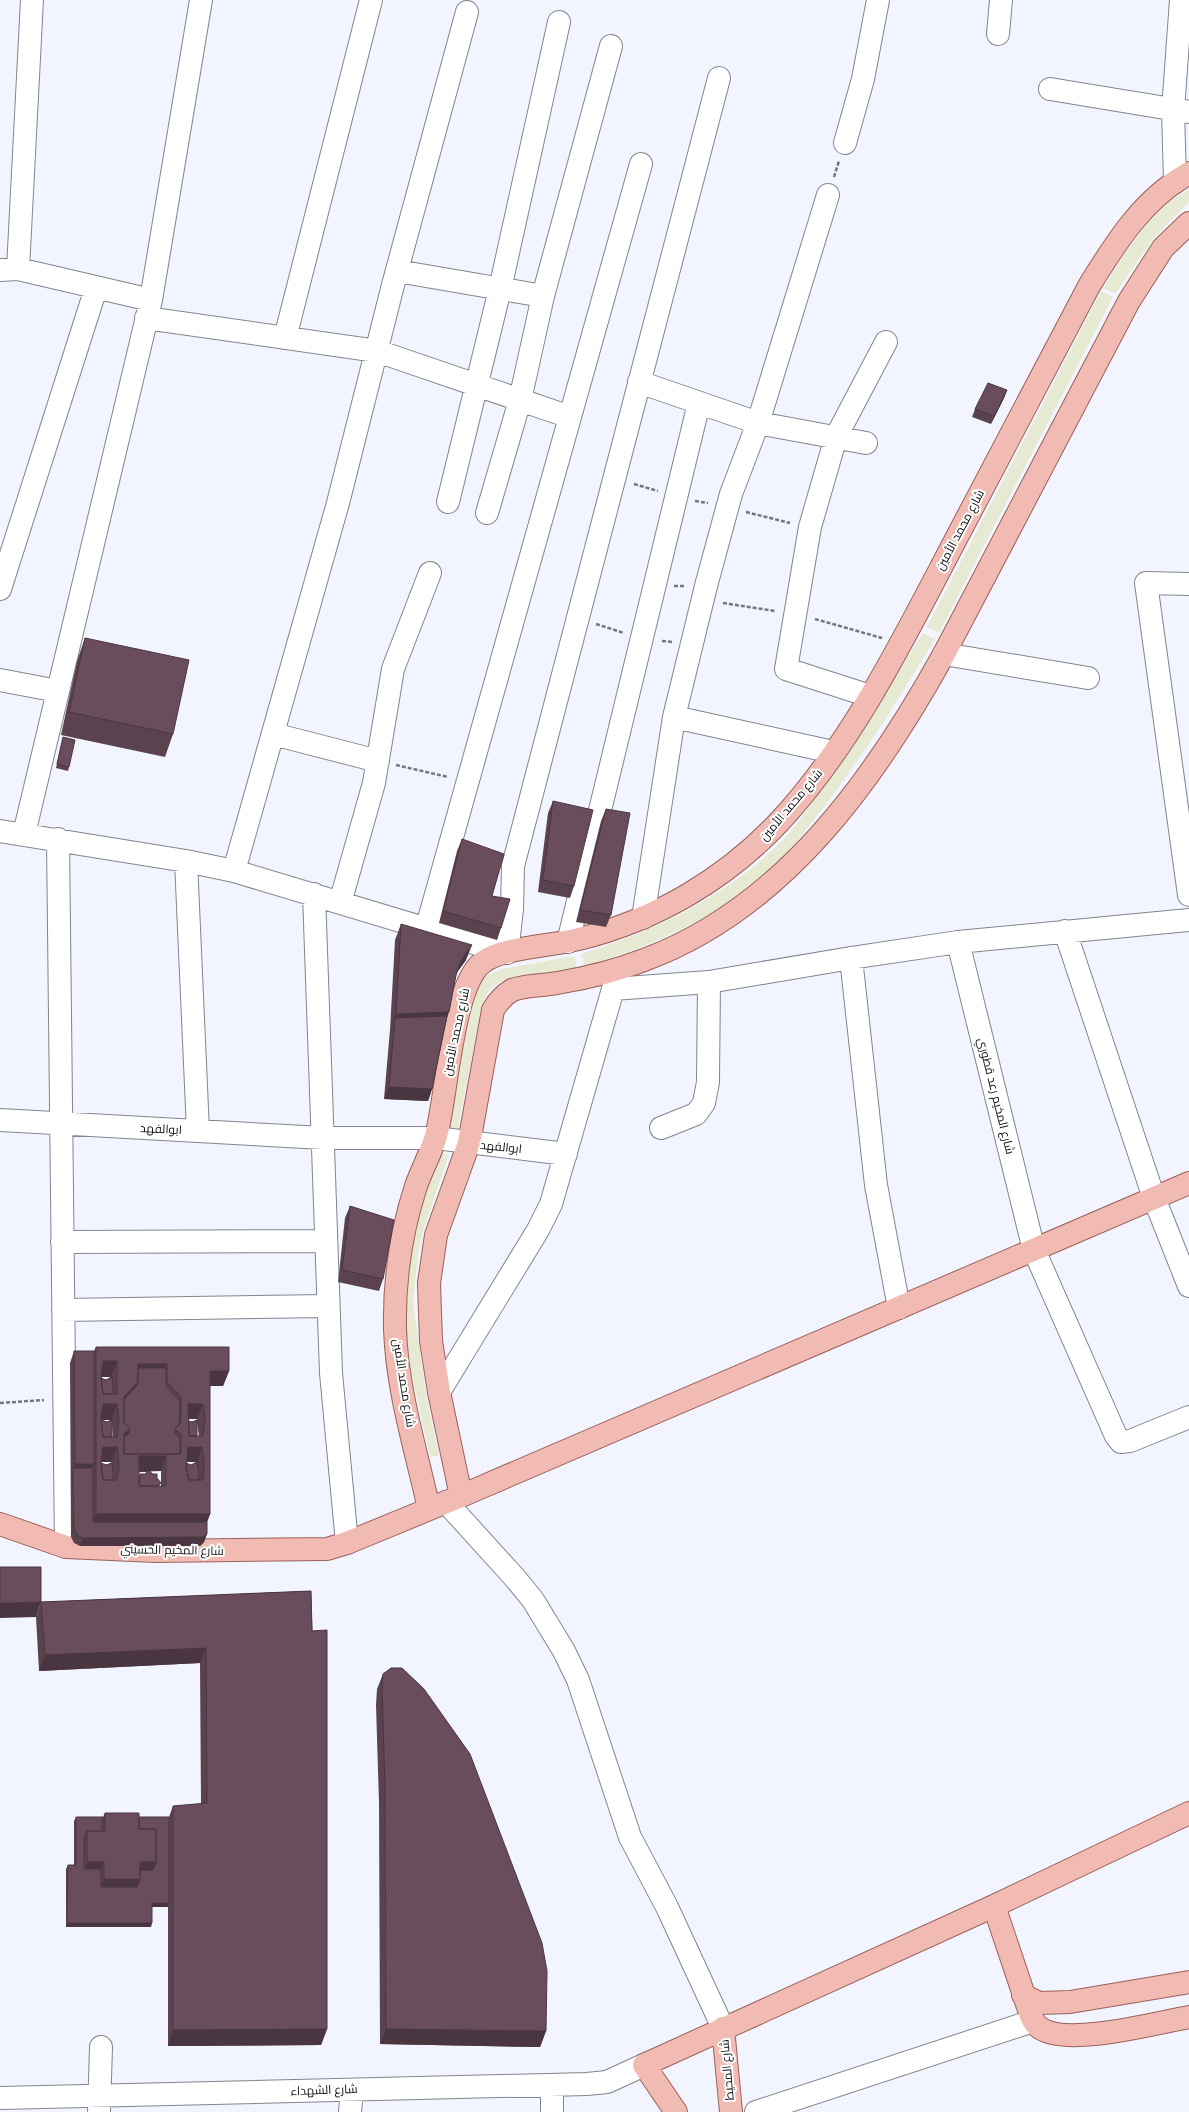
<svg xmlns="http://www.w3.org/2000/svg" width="1189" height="2112" font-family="'Golos Text',Cairo,sans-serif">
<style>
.green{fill:#e7ead2}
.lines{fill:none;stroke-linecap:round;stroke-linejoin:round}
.minor-casing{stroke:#82858d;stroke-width:24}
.major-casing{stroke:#9a6059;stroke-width:24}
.path{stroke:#74767c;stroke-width:2.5;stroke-dasharray:4 2;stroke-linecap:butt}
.minor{stroke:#fff;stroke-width:22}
.major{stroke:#f1bbb3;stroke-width:22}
.wall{fill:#5b424f;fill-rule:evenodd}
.shaded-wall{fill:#4a3640}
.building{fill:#6a4d5c;stroke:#4a3640;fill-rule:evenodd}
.labels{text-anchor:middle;stroke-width:4;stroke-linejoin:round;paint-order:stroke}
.street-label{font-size:12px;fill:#0b0c0f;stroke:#fff}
</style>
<rect width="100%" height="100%" fill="#f2f5ff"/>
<!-- green -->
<path class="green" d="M1189,189V202L1153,239L1115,294L1104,288C1126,250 1151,211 1189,189Z
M1101,291L1113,297L939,633L927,627Z
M923,633L935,639C899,699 862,758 819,813C799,839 778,867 751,887C706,922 640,950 585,966L581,954C654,932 725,897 780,843C804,818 822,788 841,760C869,718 896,676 923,633Z
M574,956L577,968L502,981C488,988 485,996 481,1010L457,1133L447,1131L469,1014L477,989L484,977L502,969Z
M438,1153L449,1155L423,1231L418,1255L413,1302L426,1394L439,1456L430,1457L412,1375L403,1304L414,1228Z"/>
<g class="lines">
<!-- minor casing -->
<g class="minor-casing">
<path id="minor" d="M998,34L1001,0
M1050,89L1189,112
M845,143L863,79L878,0
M1175,182L1173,110L1181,0
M18,269L32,0
M0,270L18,269L151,300
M397,271L543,296
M146,318L377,351L570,417
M285,338L371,0
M639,382L758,423L866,443
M448,502L500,289L559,22
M487,513L520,400L543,296L611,46
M1189,584L1146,583L1189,895
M0,589L96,288
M944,654L1088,678
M0,680L58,691
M870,696L786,669L810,527L836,437L886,342
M674,717L833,752
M273,734L378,761
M0,831L186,861L234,871L507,953L512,909L513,866L719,78
M24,834L151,300L201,0
M58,839L66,1547
M186,861L198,1131
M234,871L338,503L393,285L467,12
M314,894L331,1373L347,1543
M340,903L374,783L393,669L430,573
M643,918L674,717L706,586L731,494L758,423L828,195
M426,930L641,164
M1065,931L1154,1198L1189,1286
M568,942L699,403
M958,942L1034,1250L1116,1436L1121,1442L1130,1441L1189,1417
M851,958L876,1185L899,1308
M618,969L613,989L709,982L851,958L958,942L1189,920
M0,1120L323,1138H436L566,1154
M661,1128L696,1114L704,1103L708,1082L709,982
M62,1242L326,1241
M63,1310L328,1306
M439,1392L538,1230L551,1204L613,989
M446,1502L515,1578L533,1600L564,1651L578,1680L630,1837L667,1907L723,2028
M0,2098L587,2084L607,2082L644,2065
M99,2112L101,2047
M350,2112L352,2090
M552,2112V2085
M756,2112L1033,2021"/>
</g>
<!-- major casing -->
<g class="major-casing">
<path id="major" d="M461,1496L439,1392L431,1341L429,1283L436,1235L469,1143L493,1010C498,1001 504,995 512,990C527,985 542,986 557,983C587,978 616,971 644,960C783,909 875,779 944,654L1129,301L1163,248L1189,223
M429,1509C416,1450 397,1390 395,1329C394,1281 401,1232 416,1186C422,1169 431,1153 436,1136C447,1097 452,984 483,962C503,947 553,946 579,939C656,920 726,879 780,821C849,747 900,646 947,556C994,466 1041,376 1089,286C1116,242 1143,199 1189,173
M0,1524L66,1547L156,1551L327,1549L347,1543L461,1496L1189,1183
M994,1906L1030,2013C1032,2019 1034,2024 1040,2028C1067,2047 1156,2023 1189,2017
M1023,1995L1039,2003L1070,2002L1189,1982
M723,2028L731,2112
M676,2112L644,2065L994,1906L1189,1813"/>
</g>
<!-- path -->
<path class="path" d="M834,177L839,161
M634,484L658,491
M695,501L708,503
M746,512L790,523
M674,586H685
M723,603L775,611
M815,619L882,638
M596,624L624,633
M662,641L673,642
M396,765L448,777
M0,1403L44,1400"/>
<!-- minor -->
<use href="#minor" class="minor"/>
<!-- major -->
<use href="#major" class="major"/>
</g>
<!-- wall -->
<path class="wall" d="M1007,390L1004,398L991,424L972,417L975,409Z
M85,638L173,734L165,757L61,735L77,661Z
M63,737L69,767L68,771L56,768Z
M553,801L574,886L570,898L538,892L548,813Z
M606,809L611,915L606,927L576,922L601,821Z
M462,839L492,896L501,928L497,940L439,923L457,851Z
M401,924L466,960L458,971L456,975L432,1089L428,1101L384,1099L390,1030L395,940Z
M350,1206L383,1279L379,1291L338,1282L345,1218Z
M96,1347L229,1371L223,1386H210V1514L207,1522V1534L204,1542L200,1546H80L74,1543L71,1537L70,1363L74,1351H94ZM101,1377H111L106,1380L101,1378ZM189,1419H197V1420L192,1422L189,1421ZM101,1420H111L107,1422ZM197,1423L199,1436H197ZM112,1424L113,1437H112ZM101,1462H111V1463L106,1465L101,1463ZM187,1462H197L191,1465L186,1463ZM150,1471H161V1486H159L157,1478ZM139,1472H147L145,1474H140L139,1476Z
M311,1591L327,2029L321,2045L168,2046V1907H152L151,1927H66V1869L68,1865H74V1821L76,1817H103L105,1813L139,1817H169L173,1806L201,1804L200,1663L39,1671L36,1617L41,1602Z
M383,1674L546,2031L540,2047L380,2044L379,1803L376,1705L377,1689Z"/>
<!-- shaded-wall -->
<path class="shaded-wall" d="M1007,390L1004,398L991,424L994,416Z
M472,945L466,960L458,971L452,986L464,955Z
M449,1012L443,1028L395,1018L396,1014Z
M389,1087L432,1089L428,1101L384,1099Z
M103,1361H117L111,1377H97Z
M138,1364H167L161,1380H137Z
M210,1371H229L223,1386H204Z
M138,1382L132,1398L123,1408L124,1397Z
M103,1404H117L111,1420H97Z
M188,1404H203L197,1419H183Z
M130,1429L125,1445L124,1434Z
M185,1445L202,1447L197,1462H183Z
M103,1447H117L111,1462H97Z
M139,1456H166L161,1471L133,1472Z
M75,1464H94L90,1476L73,1468Z
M96,1514H210L204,1530H90Z
M207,1534L204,1542L200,1546H80L83,1538Z
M41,1602L36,1617L0,1618V1603Z
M206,1648L200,1663L39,1671L45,1655Z
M87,1862H104L99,1873L83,1874Z
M140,1862H156L152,1874H137Z
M104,1879H140L136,1891H99Z
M152,1903H169L167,1907H151Z
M67,1923H152L151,1927H66Z
M327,2029L321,2045L168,2046L173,2030Z
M386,2029L546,2031L540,2047L380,2044Z"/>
<!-- building -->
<path class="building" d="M988,383L1007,390L994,416L975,409Z
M85,638L189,660L173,734L69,712Z
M63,737L75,740L69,767L57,764Z
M553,801L593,810L574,886L543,880Z
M606,809L630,813L611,915L580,910Z
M462,839L504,854L492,896L510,899L501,928L443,911Z
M401,924L472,945L464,955L457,970L449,1012L396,1014Z
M447,1016L432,1089L389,1087L395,1018Z
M350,1206L394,1220L383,1279L342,1270Z
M96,1347H229V1371H210V1514H96ZM103,1361H117V1394H103L101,1375ZM138,1364H167V1382L181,1397V1422L175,1429L181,1434V1454H124V1434L130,1429L124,1422V1397L138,1382ZM103,1404H117L119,1420L117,1437H103L101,1418ZM188,1404H203L205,1420L203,1436H189ZM103,1447H117L119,1466L117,1480H103L101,1463ZM188,1447H202L204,1463L203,1480H189L186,1466ZM139,1456H166V1486H139Z
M74,1351H94V1464H75Z
M138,1368H166V1386L180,1401L179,1424L175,1429L174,1433L180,1438V1454H124V1437L129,1433L130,1429L124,1422V1399L137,1386L138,1382Z
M112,1377L113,1390V1394H103L101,1378L106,1380Z
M101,1420L107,1422L112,1420V1437H103Z
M197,1420V1436H189V1421L192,1422Z
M197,1462L199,1475L198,1480H189L186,1466V1463L191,1465Z
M101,1463L106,1465L112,1463L113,1475V1480H103Z
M73,1468H93V1522H207V1534L203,1537L83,1538L77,1535L74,1529Z
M149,1470L152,1474H157V1478L161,1483L158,1486H139L140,1474H145Z
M0,1567H41V1602L0,1603Z
M311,1591L312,1631L327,1630V2029L173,2030V1806L207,1803L206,1648L45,1655L41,1602Z
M391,1668H402L424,1689L470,1754L542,1943L547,1971L546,2031L386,2029L385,1787L382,1690L383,1674Z
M105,1813H139V1829H156V1862H140V1879H104V1862H87V1831H105Z
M76,1817H103L102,1821V1831H87L84,1839V1869H101V1887H137L140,1879V1870H153L156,1862V1829H139V1817H169V1903H152V1923H67L68,1865H76Z"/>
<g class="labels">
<!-- street labels -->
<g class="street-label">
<text transform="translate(960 530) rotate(-62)" y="4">شارع محمد الأمين</text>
<text transform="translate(791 805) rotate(-50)" y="4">شارع محمد الأمين</text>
<text transform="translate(456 1032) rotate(-78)" y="4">شارع محمد الأمين</text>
<text transform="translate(996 1096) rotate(76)" y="4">شارع المخيم رعد قطوري</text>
<text transform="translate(161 1129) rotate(3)" y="4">ابوالفهد</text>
<text transform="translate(501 1147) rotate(6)" y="4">ابوالفهد</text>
<text transform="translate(404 1383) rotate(81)" y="4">شارع محمد الأمين</text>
<text transform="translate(172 1550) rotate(1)" y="4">شارع المخيم الحسيني</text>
<text transform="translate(727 2070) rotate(-95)" y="4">شارع المحيط</text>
<text transform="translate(324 2090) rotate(-2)" y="4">شارع الشهداء</text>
</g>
</g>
</svg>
